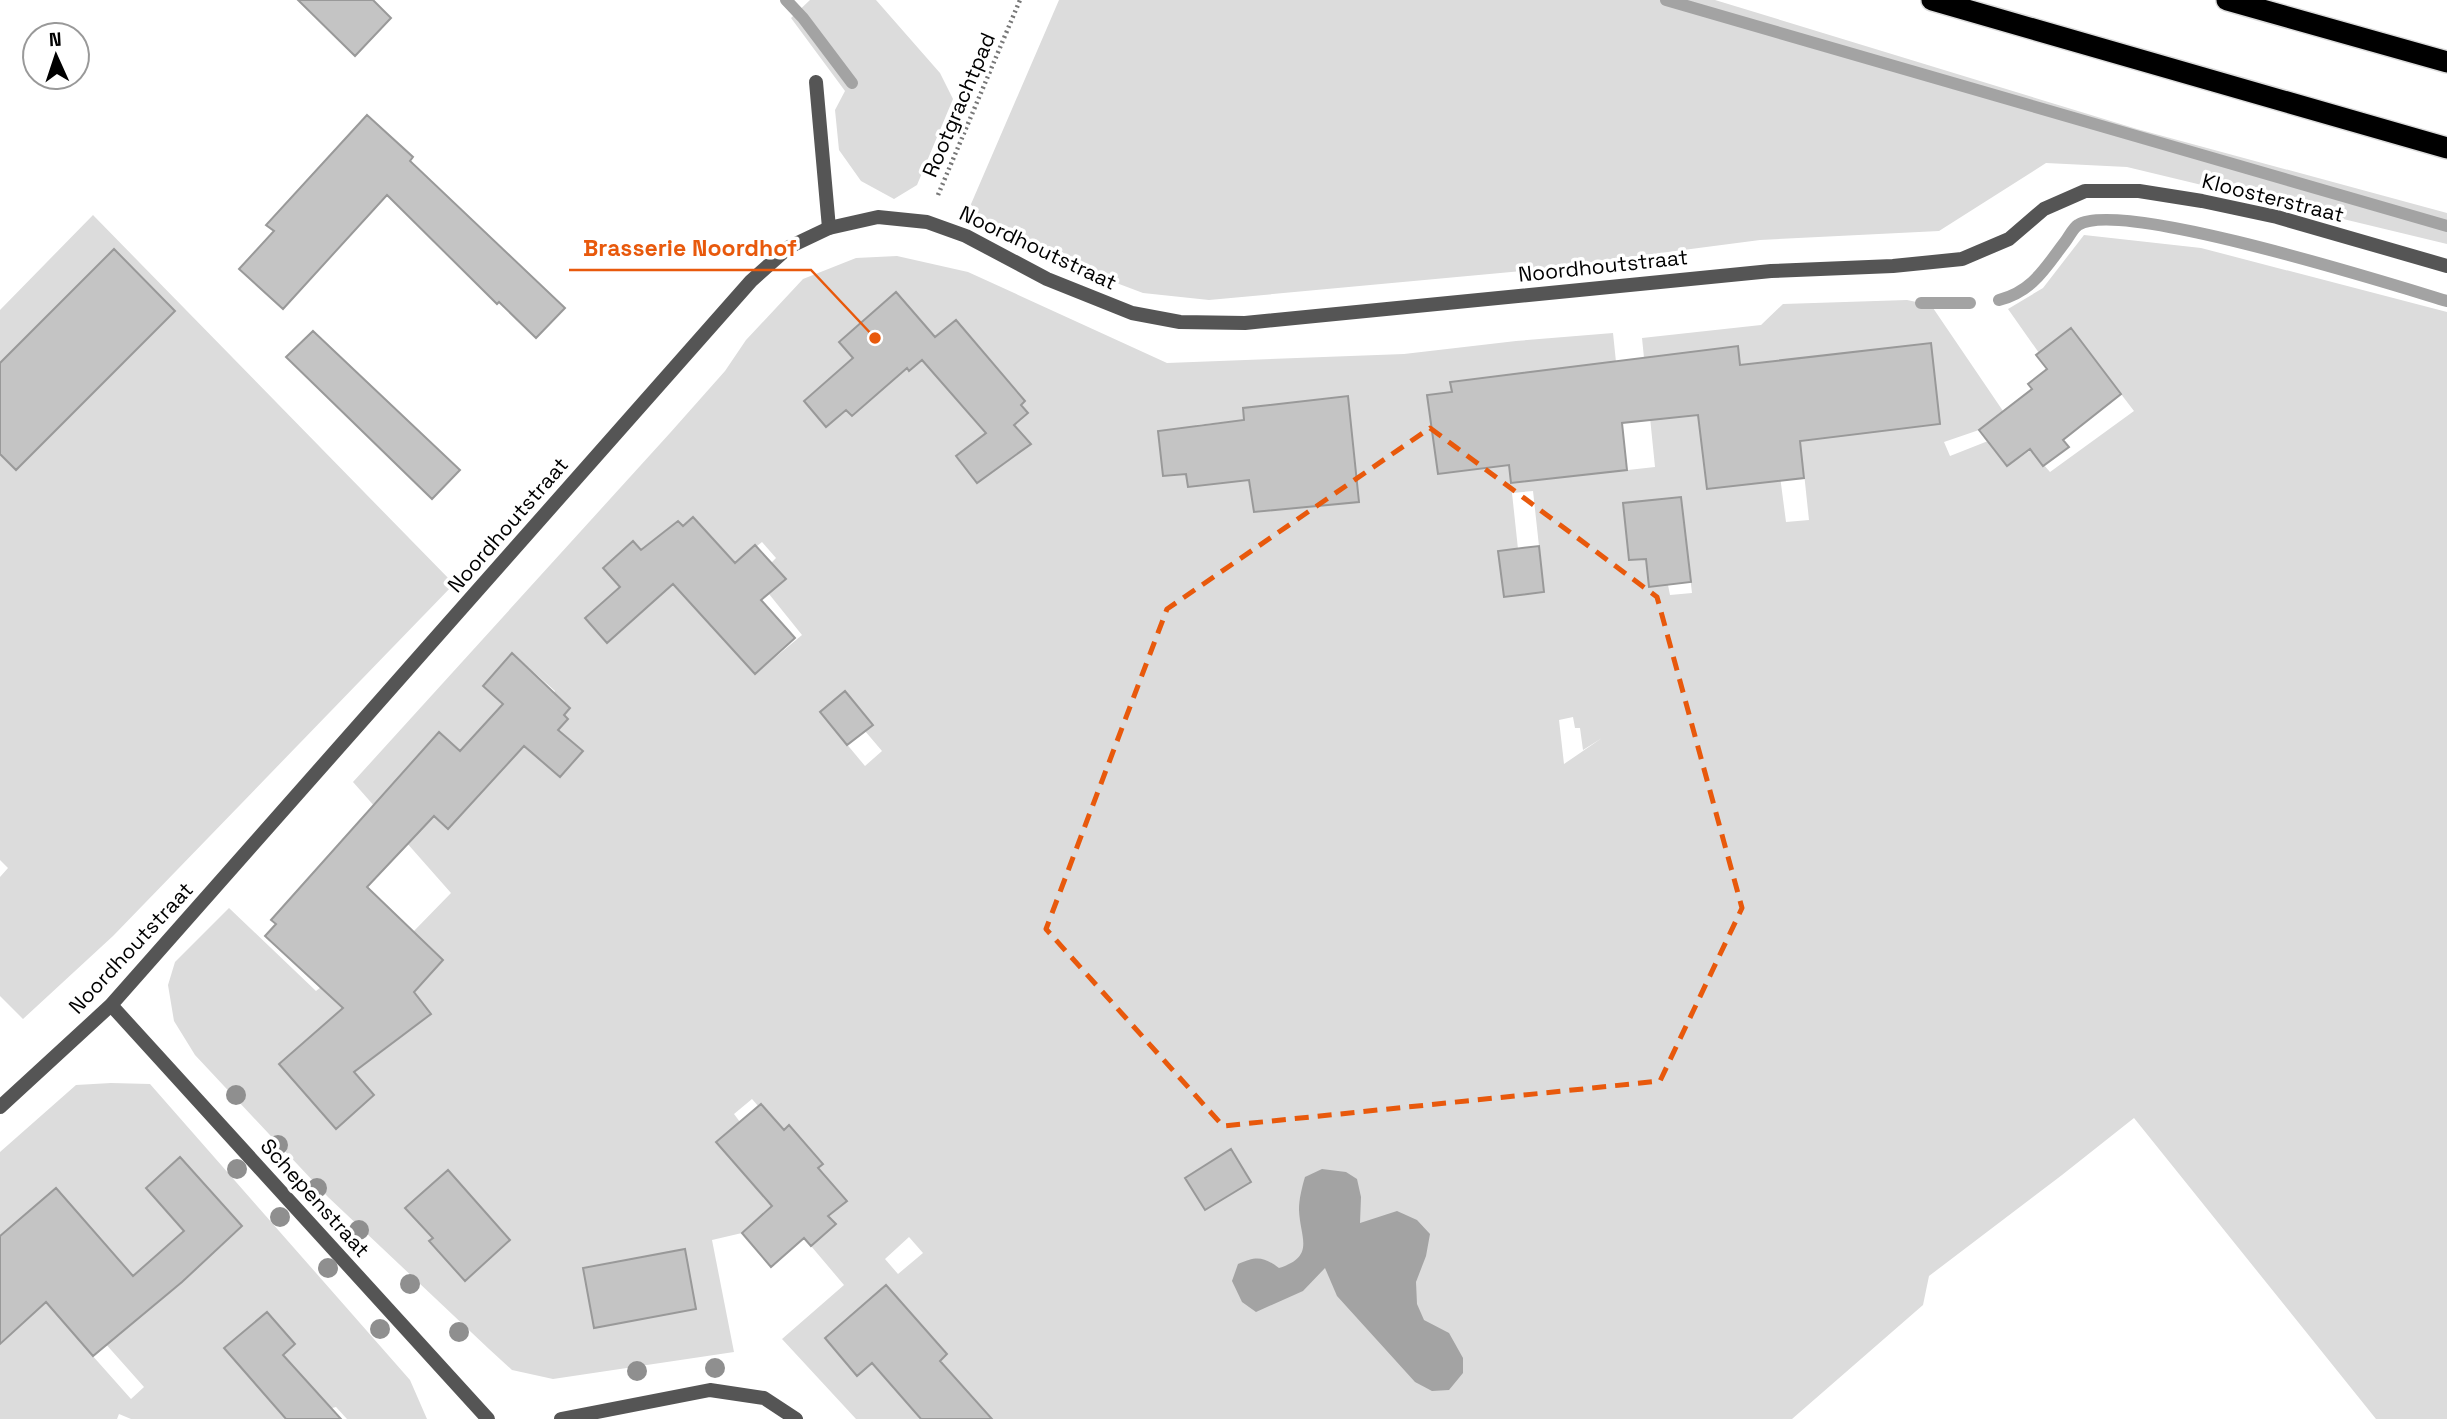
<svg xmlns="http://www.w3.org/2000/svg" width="2447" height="1419" font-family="'Space Grotesk',sans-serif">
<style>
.green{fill:#dcdcdc;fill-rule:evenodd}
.water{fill:#a3a3a3}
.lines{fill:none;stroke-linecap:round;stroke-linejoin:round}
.stream{stroke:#a3a3a3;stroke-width:12}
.building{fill:#c4c4c4;stroke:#999;stroke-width:2}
.motorway-casing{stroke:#dbdbdb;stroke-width:24}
.path{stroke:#777;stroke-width:4.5;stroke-dasharray:2 3.5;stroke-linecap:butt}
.service{stroke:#555;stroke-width:14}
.minor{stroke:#555;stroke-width:14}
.motorway{stroke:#000;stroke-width:21}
.tree{fill:#8f8f8f}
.marked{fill:none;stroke:#e8590c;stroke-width:5;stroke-dasharray:14 9;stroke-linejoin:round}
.labels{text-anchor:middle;stroke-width:7;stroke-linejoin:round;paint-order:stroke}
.street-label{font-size:21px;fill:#000;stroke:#fff}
.leader{fill:none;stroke:#e8590c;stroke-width:2.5}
.callout-dot{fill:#e8590c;stroke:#fff;stroke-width:2.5}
.callout-label{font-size:23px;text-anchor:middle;font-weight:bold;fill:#e8590c;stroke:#fff;stroke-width:7;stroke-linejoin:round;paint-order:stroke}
</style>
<rect width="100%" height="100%" fill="#fff"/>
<!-- green -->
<path class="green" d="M810,0H876L940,73L953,99L917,185L894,199L861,181L839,150L835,110L845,91L791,18Z
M1059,0H1715L2137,129L2447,213V244L2127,167L2046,163L1939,231L1760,240L1522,271L1209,300L1143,293L1053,259L965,218Z
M93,215L454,584L113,936L23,1019L0,996V877L8,868L0,860V310Z
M2084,235L2201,248L2447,312V1419H2376L2134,1118L2062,1175L1929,1276L1923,1305L1792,1419H992L978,1404L961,1419H856L782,1339L844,1285L811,1246L835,1224L828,1216L846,1201L818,1168L822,1163L790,1126L784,1130L762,1105L759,1107L752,1099L734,1114L740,1122L775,1204L742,1233L712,1240L734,1352L553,1379L512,1370L489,1349L328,1197L195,1055L174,1021L168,985L175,962L229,908L316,991L321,987L429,975L443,961L413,932L451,893L353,782L670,433L725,371L746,340L803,279L856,258L897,256L968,272L1167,363L1404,354L1516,341L1613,333L1616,362L1546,370L1583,475L1655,467L1642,338L1761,325L1783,304L1907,300L1931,305L2003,411L1979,430L1944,442L1950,456L1988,441L2007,466L2031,450L2050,472L2134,411L2071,329L2039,353L2008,309L2043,288ZM896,293L935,337L956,320L979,346L1028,413L922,360L909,370L906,367L852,416L846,410L826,427L804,401L853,358L840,341ZM1931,343L1940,424L1798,441L1878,349ZM1450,383L1477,469L1438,474L1427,395L1452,392ZM1348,396L1359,502L1255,512L1249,480L1188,486C1185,464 1197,447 1196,425L1244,420L1243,408L1281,404L1311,417L1310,400ZM1804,473L1809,520L1786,522L1780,476ZM1533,491L1544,592L1504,597L1498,551L1518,549L1512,493ZM1681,497L1692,593L1670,595L1668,585L1649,587L1646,559L1629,560L1623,503ZM693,517L736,563L762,542L776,558L771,563L769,594L802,635L755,674L688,600L677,580L607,643L585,618L620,587L603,567L633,541L641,550L678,521L683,526ZM512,653L555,691L554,693L570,707L564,715L568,719L554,726L583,751L560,777L530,751L503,704L483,686ZM845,692L873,725L865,731L882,751L865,766L820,712ZM1573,717L1575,728H1580L1583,750L1602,738L1564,764L1559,720ZM439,732L493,780L448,829L395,781ZM448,1170L510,1240L465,1280L430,1241L439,1233L405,1208ZM909,1237L923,1253L898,1274L885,1259ZM685,1249L696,1309L594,1328L583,1268ZM886,1285L947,1354L872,1363L857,1376L825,1338Z
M111,1083L150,1084L410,1380L427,1419H347L336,1407L290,1419H131L119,1414L117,1419H0V1335L5,1340L30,1316L0,1283V1152L76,1085ZM56,1188L92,1230L6,1231ZM181,1282L139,1318L116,1292ZM267,1312L295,1344L253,1381L225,1347ZM96,1333L144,1387L131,1399L83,1345Z"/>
<!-- water -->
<path class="water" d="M1322,1169L1346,1172L1357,1179L1361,1197L1360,1223L1397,1211L1417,1220L1430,1234L1426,1256L1416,1282L1417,1304L1424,1320L1449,1333L1463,1358V1373L1449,1390L1432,1391L1415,1382L1337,1296L1325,1268L1303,1291L1256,1312L1242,1302L1232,1281L1238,1264C1256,1256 1263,1256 1279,1268C1316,1256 1300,1238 1299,1210C1299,1199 1302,1187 1305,1177Z"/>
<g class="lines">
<!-- stream -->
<path class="stream" d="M786,0L803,18L852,83
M1666,0L2447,226
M1999,300C2033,291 2045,268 2065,242C2069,237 2073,228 2078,225C2120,198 2390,284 2447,301
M1921,303H1970"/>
</g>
<!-- building -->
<path class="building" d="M298,0H373L391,18L355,56Z
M367,115L413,157L410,161L565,308L536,338L499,302L497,304L387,195L283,309L239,269L274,231L266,225Z
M114,249L175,311L16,470L0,454V363Z
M896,292L935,337L956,320L1025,401L1021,405L1028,413L1014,425L1031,444L977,483L956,456L986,433L922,360L909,371L907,368L852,416L846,410L826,427L804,401L853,358L839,342Z
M2071,328L2121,394L2063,440L2069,447L2043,466L2030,449L2007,466L1979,430L2032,389L2028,384L2047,369L2036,355Z
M313,331L460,470L432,499L286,357Z
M1931,343L1940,424L1800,441L1804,478L1707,489L1698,415L1622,423L1627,470L1511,483L1509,465L1438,474L1427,395L1452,392L1450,382L1738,346L1740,365Z
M1348,396L1359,502L1254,512L1249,480L1188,487L1186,474L1163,476L1158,431L1244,420L1243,408Z
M1681,497L1691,582L1649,587L1646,559L1629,560L1623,503Z
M693,517L735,563L755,545L786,579L761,600L795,638L755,674L673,584L607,643L585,618L620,587L603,568L633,541L641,550L678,521L683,526Z
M1539,546L1544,592L1504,597L1498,551Z
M512,653L570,708L564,715L568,719L558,730L583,751L560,777L524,746L448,829L434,816L367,887L443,960L414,992L431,1014L354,1072L374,1095L336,1129L279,1064L343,1008L265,936L276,924L271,920L439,732L460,751L503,704L483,686Z
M845,691L873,725L847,745L820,712Z
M761,1104L784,1130L789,1125L823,1164L818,1168L847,1201L828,1216L836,1224L811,1246L804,1238L771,1267L742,1233L772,1206L716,1142Z
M1231,1149L1251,1182L1205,1210L1185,1178Z
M180,1157L242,1226L182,1282L93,1356L46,1302L0,1344V1236L56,1188L133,1276L184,1231L146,1188Z
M448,1170L510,1240L465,1281L429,1241L433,1238L405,1208Z
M685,1249L696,1309L594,1328L583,1268Z
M886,1285L947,1354L940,1361L992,1419H921L872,1363L857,1376L825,1338Z
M267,1312L295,1344L283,1355L341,1419H286L224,1348Z"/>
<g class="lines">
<!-- motorway casing -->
<g class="motorway-casing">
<path id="motorway" d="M1932,0L2447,148
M2227,0L2447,62"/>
</g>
<!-- path -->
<path class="path" d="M938,195L1020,0"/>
<!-- service -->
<path class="service" d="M816,82L829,228"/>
<!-- minor -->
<path class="minor" d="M111,1005L488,1419
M0,1107L111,1005L751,281L789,247L829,228L878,217L927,222L966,236L1047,279L1132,313L1180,322L1245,323L1771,271L1893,266L1962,259L2009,239L2044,209L2085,191H2139L2202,201L2277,217L2447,266
M561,1419L710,1390L764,1398L796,1419"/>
<!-- motorway -->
<use href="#motorway" class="motorway"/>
</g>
<!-- trees -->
<g class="tree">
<circle cx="236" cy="1095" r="10"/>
<circle cx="278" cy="1145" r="10"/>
<circle cx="237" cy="1169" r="10"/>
<circle cx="317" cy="1188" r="10"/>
<circle cx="280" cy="1217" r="10"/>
<circle cx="359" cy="1230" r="10"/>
<circle cx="328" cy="1268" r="10"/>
<circle cx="410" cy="1284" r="10"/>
<circle cx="380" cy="1329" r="10"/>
<circle cx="459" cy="1332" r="10"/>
<circle cx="715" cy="1368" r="10"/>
<circle cx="637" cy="1371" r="10"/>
</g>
<!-- marked area -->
<path class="marked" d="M1430,428L1657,597L1742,908L1660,1081L1223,1126L1046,929L1167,609Z"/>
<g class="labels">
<!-- street labels -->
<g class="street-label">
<text transform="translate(959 105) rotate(-67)" y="7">Rootgrachtpad</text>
<text transform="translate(2273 198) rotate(14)" y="7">Kloosterstraat</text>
<text transform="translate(1038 248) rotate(25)" y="7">Noordhoutstraat</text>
<text transform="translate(1603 266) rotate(-6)" y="7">Noordhoutstraat</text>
<text transform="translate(508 525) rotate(-49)" y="7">Noordhoutstraat</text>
<text transform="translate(131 948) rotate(-47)" y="7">Noordhoutstraat</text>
<text transform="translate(315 1198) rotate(48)" y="7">Schepenstraat</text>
</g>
</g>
<!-- callouts -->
<path class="leader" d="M875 338L811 270H569"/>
<circle class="callout-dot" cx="875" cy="338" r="7"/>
<g class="callout-label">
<text x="690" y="256">Brasserie Noordhof</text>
</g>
<!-- north arrow -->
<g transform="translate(56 56) rotate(357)"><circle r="33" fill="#ffffff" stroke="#999999" stroke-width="2"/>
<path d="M0-5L12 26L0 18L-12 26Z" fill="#000000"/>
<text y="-10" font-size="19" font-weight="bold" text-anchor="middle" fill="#000000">N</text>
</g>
</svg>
